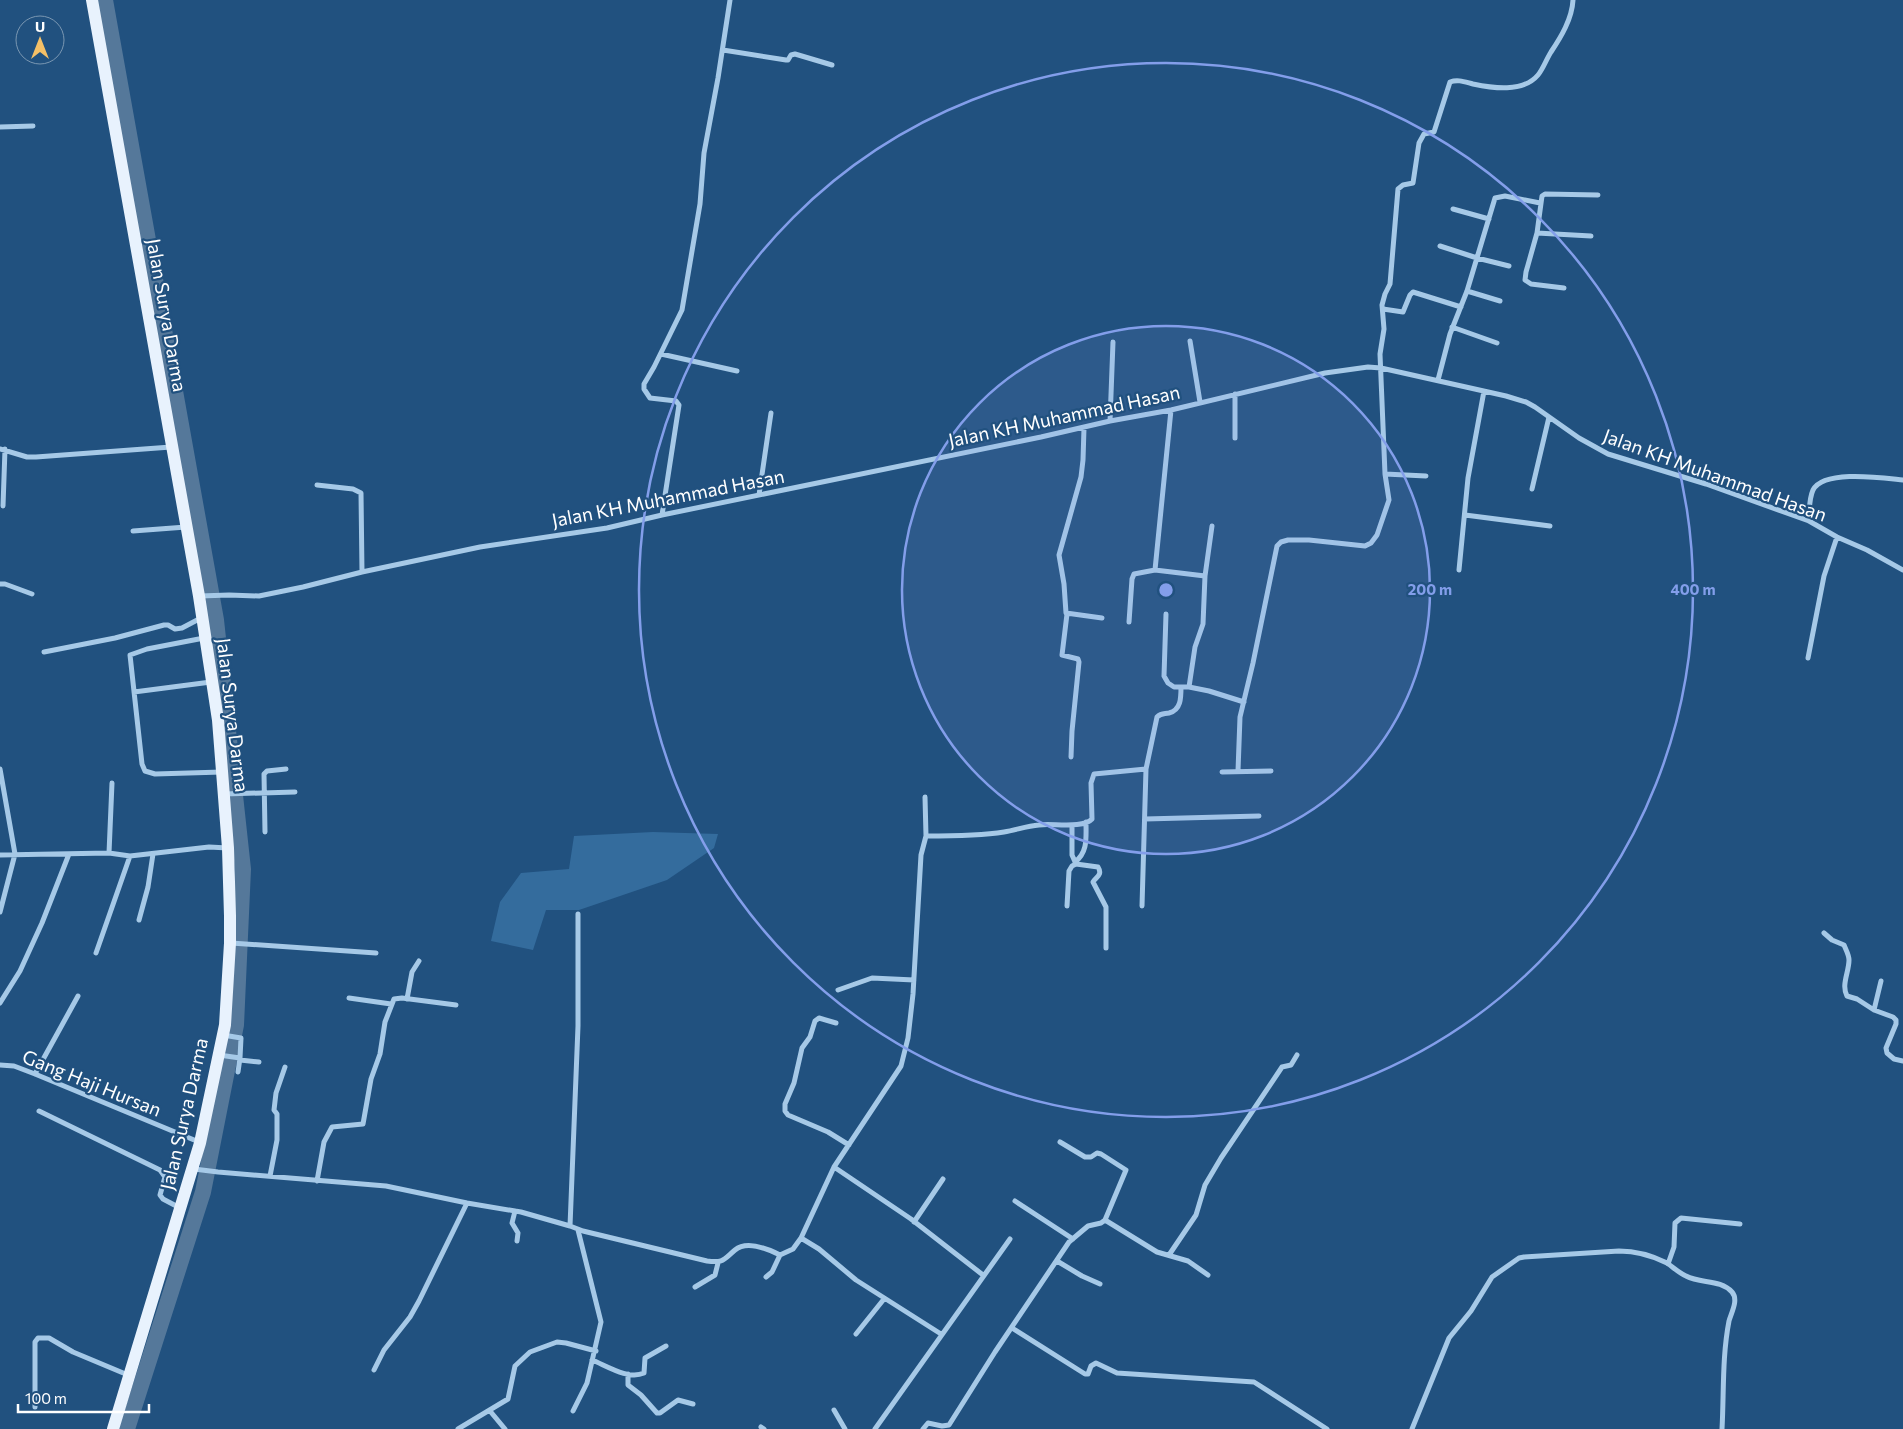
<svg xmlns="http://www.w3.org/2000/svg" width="1903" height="1429" font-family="Commissioner,sans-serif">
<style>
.green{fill:#346c9d}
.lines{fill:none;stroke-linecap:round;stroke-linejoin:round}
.river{stroke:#55789a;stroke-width:16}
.minor{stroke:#a6c9e7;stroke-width:5}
.primary{stroke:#e8f2fd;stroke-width:12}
.ring{fill:none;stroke:#839eea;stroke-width:2.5}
.labels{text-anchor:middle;stroke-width:4.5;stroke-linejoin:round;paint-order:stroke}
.street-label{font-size:19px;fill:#fff;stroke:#21517f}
.centre{fill:#839eea;stroke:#21517f;stroke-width:2.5}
.ring-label{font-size:15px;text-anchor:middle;font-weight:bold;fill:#839eea;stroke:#21517f;stroke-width:4.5;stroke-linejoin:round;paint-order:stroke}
</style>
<rect width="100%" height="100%" fill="#21517f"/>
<!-- green -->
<path class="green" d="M653,832L718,834L714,848L667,880L579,910H546L533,950L491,941L500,902L521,873L569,869L574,836Z"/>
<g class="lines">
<!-- river -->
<path class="river" d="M105,0L216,620L243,869L236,1025L203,1192L127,1429"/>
<!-- minor -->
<path class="minor" d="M723,50L786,60H788L791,55L795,54L832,65
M0,127L33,126
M1453,209L1489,219
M1537,233L1591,236
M1440,246L1477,258L1509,266
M1564,288L1531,284L1525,280L1526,272L1537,233L1542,196L1545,194L1598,195
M1467,291L1500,301
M1383,309L1403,312L1410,295L1413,292L1461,307
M1452,327L1497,343
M1190,341L1200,402
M661,354L737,371
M1438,380L1450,334L1467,291L1495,198L1505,196L1540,203
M1110,421L1113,342
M1084,428L1083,460L1081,477L1059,555L1064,584L1066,613L1102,618
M1235,438V394
M0,449L27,457H36L171,447
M1385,474L1426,476
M317,485L353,489L361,493L362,572
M1532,489L1549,417
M759,495L771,413
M3,506L5,449
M662,515L679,405L676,401L650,398L644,389V384L654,367L682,310L700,204L704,153L718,78L730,0
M1465,515L1550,526
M1809,521C1809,512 1809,499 1813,490C1824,469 1883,478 1903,480
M133,531L186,527
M1155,570L1171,410
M1459,570L1468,478L1484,391
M0,584H5L32,594
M200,596L229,595L259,596L303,587L362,572L480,547L607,528L662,515L1041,437L1110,421L1171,410L1325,373L1368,367L1381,368L1506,396L1526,402L1535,407L1579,438L1608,454L1706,484L1809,521L1837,537L1867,550L1903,570
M1067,614L1062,655L1078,659L1079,662L1072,731L1071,757
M1166,614L1164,676L1168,683L1174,687H1189L1209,691L1244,702
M1129,622L1132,579L1134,574L1155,570L1205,576
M204,638L147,649L130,655L142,764L145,771L155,774L222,772
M44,652L115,638L164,625H168L175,629L182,628L201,618
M1808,658L1824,576L1837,537
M1189,687L1195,647L1203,624L1205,576L1212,526
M134,692L211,682
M0,769L15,854L0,912
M1238,771L1240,717L1253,663L1277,546L1281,542L1288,540H1309L1365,546L1371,543L1377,535L1389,500L1385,474L1380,354L1384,329L1382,305L1385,294L1390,284L1398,189L1403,185L1413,183L1419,143L1424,134L1434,132L1450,82C1458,79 1465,82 1473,84C1492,88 1523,93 1538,75C1543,69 1546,60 1551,52C1561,37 1572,19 1573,0
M1222,772L1271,771
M224,794L295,792
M1145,819L1259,816
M1072,825V855L1076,864L1098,867C1103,875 1096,877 1093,882L1106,907V948
M265,832L264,774L267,771L286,769
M926,836C952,836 979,836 1004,832C1016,830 1027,826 1039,825C1052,823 1083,829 1092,819L1091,783L1094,774L1146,769
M109,853L112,783
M0,855L109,853L130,856L209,847L228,848
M1075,862C1088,852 1086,838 1086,822
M1067,906L1069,871L1072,866L1076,864
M1142,906L1146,769L1157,717C1161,713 1163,714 1169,713C1181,710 1181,698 1181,687
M139,920L148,887L153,854
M1824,933L1832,940L1844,945C1846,950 1849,955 1849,960C1849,972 1841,985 1847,996L1857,999L1874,1010L1893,1017L1896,1020V1024L1886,1048L1887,1053L1894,1059L1903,1061
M231,943L376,953
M96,953L130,856
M838,990L872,978L914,980
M349,998L391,1004
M407,999L412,972L419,961
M0,1003L20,971L42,923L69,854
M1874,1010L1881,981
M836,1023L819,1018L815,1021L810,1037L802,1048L794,1083L785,1104V1111L788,1115L828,1132L849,1145
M223,1035L241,1038L240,1058
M219,1055L240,1058L238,1072
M240,1060L259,1062
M0,1065L14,1066L35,1074L199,1142
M35,1074L78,996
M39,1111L160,1170L165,1177L160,1195L163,1199L180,1208
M834,1167L911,1219L983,1275
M194,1169L218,1172L386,1186L467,1203L521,1212L570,1226L583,1231L707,1261C724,1263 723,1260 735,1250C747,1240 768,1249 780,1255L793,1249L801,1238L834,1167L901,1066L908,1038L913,994L921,855L926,836L925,797
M270,1176L277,1140V1114L274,1110L276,1093L285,1067
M317,1181L324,1142L332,1127L363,1124L371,1079L380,1054L385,1022L394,999L402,998L456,1005
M1015,1201L1073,1239
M515,1211L512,1223L518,1233L517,1241
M1105,1220L1157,1252L1188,1261L1208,1275
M914,1222L943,1179
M570,1226L578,1026V914
M801,1238L819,1249L856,1280L941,1334
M1169,1255L1196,1215L1205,1185L1221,1158L1282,1067L1291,1065L1297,1055
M1057,1261L1082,1276L1100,1284
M1668,1264L1674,1247L1675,1223L1681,1218L1740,1224
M766,1277L772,1272L780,1255
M695,1287L715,1275L718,1263
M1012,1328L1085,1374H1088L1091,1366L1096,1363L1117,1373L1254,1382L1327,1429
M856,1334L884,1299
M592,1360C607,1366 628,1380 644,1373L645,1358L666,1346
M374,1370L384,1350L410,1317L419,1301L467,1203
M628,1374V1385L641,1395L657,1413H660L678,1400L693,1404
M35,1407V1342L38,1338H49L73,1352L128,1375
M834,1410L845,1429
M490,1411L505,1429
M573,1411L587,1383L601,1322L578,1230
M761,1427L764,1429
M458,1429L508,1399L515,1366L530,1352L557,1342L566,1343L596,1351
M875,1429L1010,1239
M923,1429L928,1423L942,1426L949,1425L995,1352L1069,1242L1088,1226L1101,1223L1105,1220L1126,1170L1101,1154L1097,1153L1091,1157H1085L1060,1142
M1412,1429L1449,1338L1471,1311L1492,1277L1519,1258L1524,1257L1619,1251C1636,1251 1651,1255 1667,1263C1673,1267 1679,1273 1686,1276C1701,1284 1720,1279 1732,1292C1739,1300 1731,1313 1729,1321C1722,1357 1724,1393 1722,1429"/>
<!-- primary -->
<path class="primary" d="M92,0L199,596L218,720L228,848L230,916V943L225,1025L200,1143L113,1429"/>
</g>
<!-- distance rings -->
<circle cx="1166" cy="590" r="264" fill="#839eea" fill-opacity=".12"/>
<g class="ring">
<circle cx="1166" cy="590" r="264"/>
<circle cx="1166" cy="590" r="527"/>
</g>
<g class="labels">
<!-- street labels -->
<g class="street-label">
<text transform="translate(167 315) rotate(80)" y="7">Jalan Surya Darma</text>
<text transform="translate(1064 416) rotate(-12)" y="7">Jalan KH Muhammad Hasan</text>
<text transform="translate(1715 475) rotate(20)" y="7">Jalan KH Muhammad Hasan</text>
<text transform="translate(668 498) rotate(-11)" y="7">Jalan KH Muhammad Hasan</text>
<text transform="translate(233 715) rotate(83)" y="7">Jalan Surya Darma</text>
<text transform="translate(92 1083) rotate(22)" y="7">Gang Haji Hursan</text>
<text transform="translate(184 1114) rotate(-77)" y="7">Jalan Surya Darma</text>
</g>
</g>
<circle cx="1166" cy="590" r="8" class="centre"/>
<g class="ring-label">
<text x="1430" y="595">200 m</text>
<text x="1693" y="595">400 m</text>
</g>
<!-- north arrow -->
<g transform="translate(40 40)"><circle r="24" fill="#21517f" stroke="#7a97b2"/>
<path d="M0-4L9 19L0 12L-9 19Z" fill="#f4c067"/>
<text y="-8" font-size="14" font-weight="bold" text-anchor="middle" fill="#ffffff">U</text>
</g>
<!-- scale -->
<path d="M18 1404v8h131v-8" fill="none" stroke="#ffffff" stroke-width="2.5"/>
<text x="25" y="1404" font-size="15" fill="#ffffff" stroke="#21517f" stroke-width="4" paint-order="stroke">100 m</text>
</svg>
